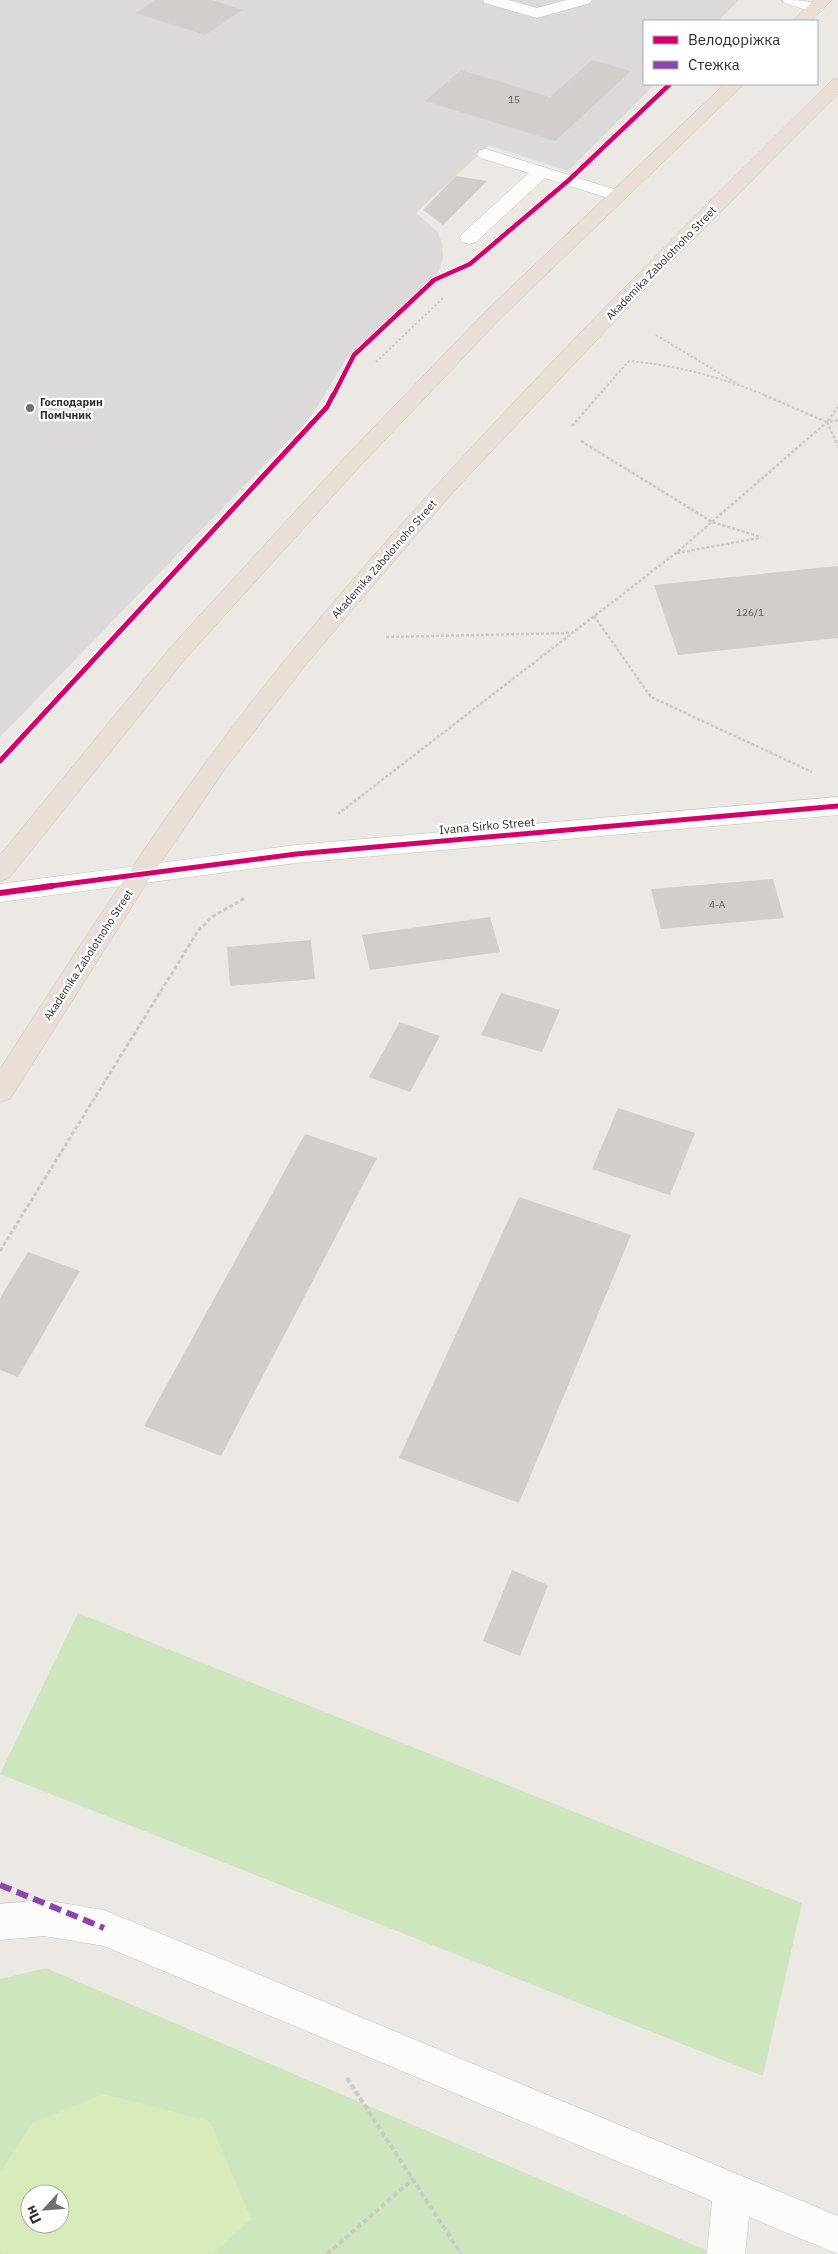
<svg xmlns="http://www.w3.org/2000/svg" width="838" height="2254" font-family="'IBM Plex Sans',sans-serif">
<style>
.industrial{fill:#dcd9db}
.green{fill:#cee6be;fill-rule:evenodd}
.pitch{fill:#d9eabb;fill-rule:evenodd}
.building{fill:#d1cecb}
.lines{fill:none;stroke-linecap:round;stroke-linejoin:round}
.minor-casing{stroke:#c5c4c5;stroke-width:1}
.highway-casing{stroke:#c6c5c4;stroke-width:1}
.path-far3{stroke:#c9c9c8;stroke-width:2;stroke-dasharray:2.5 2;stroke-linecap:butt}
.path-far2{stroke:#c9c9c8;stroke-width:2.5;stroke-dasharray:3 2;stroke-linecap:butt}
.path-far1{stroke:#c9c9c8;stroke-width:3;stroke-dasharray:4 2.5;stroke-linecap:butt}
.path{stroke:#c9c9c8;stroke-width:4;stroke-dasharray:5 3;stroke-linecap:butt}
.minor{fill:#fcfcfb;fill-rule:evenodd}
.highway{fill:#eadfd6;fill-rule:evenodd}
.quiet{stroke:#8e44ad;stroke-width:6;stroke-dasharray:12 6;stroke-linecap:butt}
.cycleway-far2-casing{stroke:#fff;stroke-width:6}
.cycleway-far1-casing{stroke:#fff;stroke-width:8}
.cycleway-casing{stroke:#fff;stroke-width:9}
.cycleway-far2{stroke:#d6006c;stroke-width:4.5}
.cycleway-far1{stroke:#d6006c;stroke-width:5}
.cycleway{stroke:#d6006c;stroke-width:6}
.poi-dot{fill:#706f6e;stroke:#fff;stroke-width:2}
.labels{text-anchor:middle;stroke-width:4.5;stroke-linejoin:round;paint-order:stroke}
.number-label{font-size:10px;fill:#585857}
.far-street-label{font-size:11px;fill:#2e2e2e;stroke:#fff}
.far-poi-label{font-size:11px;font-weight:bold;fill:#2e2e2e;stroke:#fff;text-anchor:start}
.street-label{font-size:12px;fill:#2e2e2e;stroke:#fff}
</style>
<rect width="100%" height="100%" fill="#ece8e4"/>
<!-- industrial -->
<path class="industrial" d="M0,0H739L718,21H644V84H655L568,171L489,145L416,213L437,231L442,243L443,258L439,271L348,356L311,417L0,737Z"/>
<!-- green -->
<path class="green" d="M78,1613L802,1903L763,2076L0,1774Z
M46,1968L708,2251V2254H0V1979ZM30,2194H60V2224H30Z"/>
<!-- pitch -->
<path class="pitch" d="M103,2094L210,2121L251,2219L213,2254H3L0,2251V2173L32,2123ZM30,2194H60V2224H30Z"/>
<!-- building -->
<path class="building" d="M155,0H212L242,10L205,35L136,13Z
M592,60L631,71L555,141L425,101L461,70L550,97Z
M456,176L487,181L443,225L423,210Z
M838,566V638L678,655L654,585Z
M773,879L784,918L661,929L651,889Z
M490,917L500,952L370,970L362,935Z
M311,940L315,979L230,986L227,947Z
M501,993L560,1010L542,1052L481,1035Z
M400,1022L440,1036L410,1092L369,1077Z
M618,1108L695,1133L670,1195L592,1169Z
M305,1134L377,1158L221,1456L144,1426Z
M519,1197L631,1235L519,1503L399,1458Z
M28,1252L80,1271L18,1377L0,1370V1298Z
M512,1570L548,1585L520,1656L483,1641Z"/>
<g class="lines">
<!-- minor casing -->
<g class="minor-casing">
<path id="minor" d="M483,0H509L537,8L566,0H592L590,3L537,18L485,3Z
M782,0C794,0 816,0 824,8L822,11L816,13L784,3Z
M486,149L623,192L626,196L623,200L617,201L545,178L476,242L469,244L462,242L460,238L462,234L529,173L480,158L477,154L480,150Z
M838,797V815L296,863L0,902V884L296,845Z
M44,1900L104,1910L838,2216V2254L749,2217L745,2254H707L712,2201L104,1946L44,1936L0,1940V1904Z"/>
</g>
<!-- highway casing -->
<g class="highway-casing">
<path id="highway" d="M814,0H832L810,21H793Z
M838,79V94L660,273L454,491L307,663L225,769L148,881L10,1099L0,1102V1069C92,927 183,783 291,653C458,450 646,265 832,80Z
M725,84H744L499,320L362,464L186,658L9,878L0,881V855L170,648L348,454L485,312Z"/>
</g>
<!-- path-far3 -->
<path class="path-far3" d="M656,335L736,383
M376,362L444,297
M598,396L629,361C676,365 724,378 767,396"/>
<!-- path-far2 -->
<path class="path-far2" d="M764,395L827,422L838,407
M827,422L838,446
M572,426L599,395
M581,441L712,522L761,537
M677,553L759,538
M594,616L651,697L812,772
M386,637L571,633
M338,814L676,553L827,422L838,420"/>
<!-- path-far1 -->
<path class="path-far1" d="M0,1251L198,931L212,917L245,898"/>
<!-- path -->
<path class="path" d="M347,2078L461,2254
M327,2254L413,2179"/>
<!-- minor -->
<use href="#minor" class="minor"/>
<!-- highway -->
<use href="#highway" class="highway"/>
<!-- quiet -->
<path class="quiet" d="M0,1885L104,1928"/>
<!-- cycleway-far2 casing -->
<g class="cycleway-far2-casing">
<path id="cycleway-far2" d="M333,396L354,355L434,280L470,264L569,180L670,84"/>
</g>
<!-- cycleway-far1 casing -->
<g class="cycleway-far1-casing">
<path id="cycleway-far1" d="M0,761L327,407L333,395
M43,887L296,854L838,806"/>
</g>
<!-- cycleway casing -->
<g class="cycleway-casing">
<path id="cycleway" d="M0,893L52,886"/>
</g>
<!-- cycleway-far2 -->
<use href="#cycleway-far2" class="cycleway-far2"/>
<!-- cycleway-far1 -->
<use href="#cycleway-far1" class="cycleway-far1"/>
<!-- cycleway -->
<use href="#cycleway" class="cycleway"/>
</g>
<!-- markers -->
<circle class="poi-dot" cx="30" cy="408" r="5"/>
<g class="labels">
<!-- number labels -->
<g class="number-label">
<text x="514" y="103">15</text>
<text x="750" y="616">126/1</text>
<text x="717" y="908">4-А</text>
</g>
<!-- far-street labels -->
<g class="far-street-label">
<text transform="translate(661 263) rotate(-46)" y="4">Akademika Zabolotnoho Street</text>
<text transform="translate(384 559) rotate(-49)" y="4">Akademika Zabolotnoho Street</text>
<text transform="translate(88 955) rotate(-57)" y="4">Akademika Zabolotnoho Street</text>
</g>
<!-- far-poi labels -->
<g class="far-poi-label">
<text x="40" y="406">Господарин<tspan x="40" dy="13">Помічник</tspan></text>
</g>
<!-- street labels -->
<g class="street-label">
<text transform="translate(487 826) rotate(-5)" y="4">Ivana Sirko Street</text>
</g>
</g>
<!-- legend -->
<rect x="643" y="20" width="175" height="65" fill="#ffffff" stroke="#ababab"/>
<rect x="653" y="36" width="25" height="8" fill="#d6006c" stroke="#ababab"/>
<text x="688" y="45" font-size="15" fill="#2e2e2e">Велодоріжка</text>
<rect x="653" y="61" width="25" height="8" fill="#8e44ad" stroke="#ababab"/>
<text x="688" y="70" font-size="15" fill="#2e2e2e">Стежка</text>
<!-- north arrow -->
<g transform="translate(45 2209) rotate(244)"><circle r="24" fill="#ffffff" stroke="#ababab"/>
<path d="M0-4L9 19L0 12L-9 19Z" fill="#706f6e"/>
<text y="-8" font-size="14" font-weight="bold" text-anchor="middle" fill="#2e2e2e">Пн</text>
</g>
</svg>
